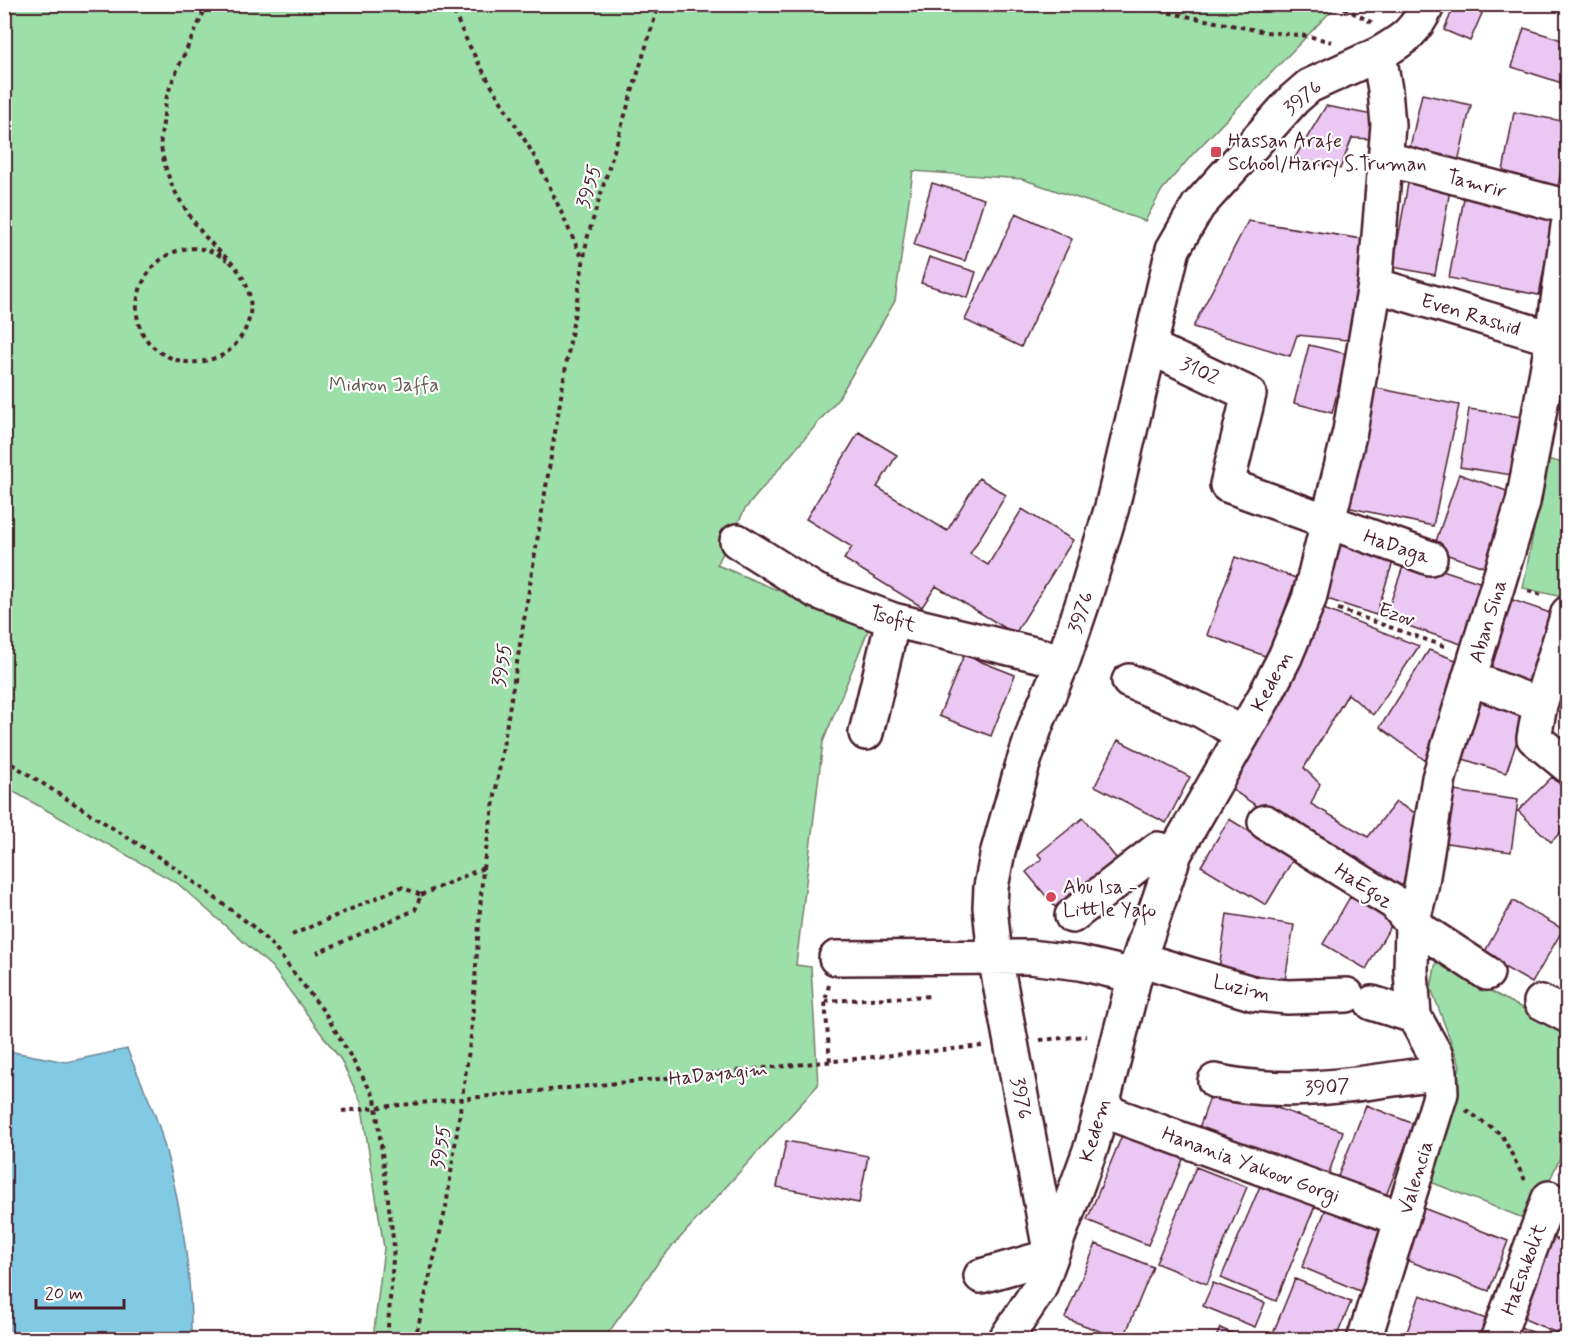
<svg xmlns="http://www.w3.org/2000/svg" width="1572" height="1344" font-family="Mynerve,sans-serif">
<style>
.green{fill:#9ddfa9;stroke:#747f6a;stroke-width:1.5}
.water{fill:#82c9e3;stroke:#6c8599;stroke-width:1.5}
.building{fill:#eac8f3;stroke:#4a1f2b;stroke-width:1.5}
.lines{fill:none;stroke-linecap:round;stroke-linejoin:round}
.minor-casing{stroke:#4a1f2b;stroke-width:38}
.path{stroke:#4a1f2b;stroke-width:4;stroke-dasharray:4.5 4.5;stroke-linecap:butt}
.minor{stroke:#fff;stroke-width:33}
.poi-dot{fill:#d1495b;stroke:#fff;stroke-width:2}
.labels{text-anchor:middle;stroke-width:4.5;stroke-linejoin:round;paint-order:stroke}
.street-label{font-size:20px;fill:#4a1f2b;stroke:#fff}
.poi-label{font-size:20px;fill:#4a1f2b;stroke:#fff;text-anchor:start}
.park-label{font-size:20px;fill:#635951;stroke:#fff}
</style>
<rect width="100%" height="100%" fill="#fff"/>
<filter id="ink" filterUnits="userSpaceOnUse"><feTurbulence type="fractalNoise" baseFrequency=".0167" numOctaves="2"/><feDisplacementMap in="SourceGraphic" scale="12" xChannelSelector="R" yChannelSelector="G"/><feConvolveMatrix kernelMatrix="1 2 1 2 8 2 1 2 1" color-interpolation-filters="sRGB"/></filter>
<g filter="url(#ink)">
<!-- green -->
<path class="green" d="M1328,4L1335,7L1192,155L1162,190L1145,221L1022,179L913,171L895,301L838,399L745,509L717,565L869,628L823,742L796,965L811,967L818,1085L660,1260L604,1339H373L384,1248L361,1102L341,1060L272,967L177,883L5,787V5Z
M1547,459L1567,464V598L1523,588Z
M1436,962L1567,1032L1568,1140L1531,1221L1428,1181L1460,1066L1431,988Z"/>
<!-- water -->
<path class="water" d="M5,1047L8,1051L66,1062L127,1049C138,1076 152,1103 160,1130C180,1198 192,1269 191,1339H5Z"/>
<!-- building -->
<path class="building" d="M1455,4H1486L1470,41L1444,30Z
M1524,28L1568,42V85L1512,67Z
M1422,94L1471,105L1457,167L1408,156Z
M1326,106L1378,116L1373,139L1352,138L1340,169L1294,159Z
M1514,112L1568,122V133L1557,192L1501,182Z
M932,183L984,199L965,261L914,245Z
M1408,183L1450,190L1435,275L1393,267Z
M1464,198L1554,215L1539,295L1449,278Z
M1016,213L1072,239L1021,347L965,320Z
M1248,221L1362,239L1354,323L1347,340L1297,335L1290,356L1193,327Z
M929,257L976,272L968,298L921,283Z
M1309,345L1347,354L1332,413L1294,403Z
M1367,386L1459,405L1433,526L1342,506Z
M1469,409L1521,417L1512,475L1460,467Z
M859,432L897,455L877,487L947,531L979,478L1006,495L970,554L988,565L1022,509L1073,540L1015,634L936,586L922,607L844,559L852,547L806,519Z
M1459,474L1515,494L1490,569L1433,550Z
M1343,531L1397,549L1376,615L1321,597Z
M1235,557L1296,578L1268,657L1207,635Z
M1406,558L1488,585L1467,646L1385,618Z
M1504,597L1559,616L1534,690L1479,672Z
M1316,606L1419,646L1373,715L1348,694L1304,768L1320,784L1311,804L1368,837L1396,802L1417,814L1405,881L1395,897L1228,787L1287,694Z
M1429,650L1461,662L1430,764L1380,727Z
M964,655L1015,675L991,736L939,716Z
M1478,695L1527,712L1506,773L1457,757Z
M1118,740L1190,777L1166,823L1095,786Z
M1552,777L1568,792V825L1551,842L1518,811Z
M1447,790L1518,800L1511,852L1440,842Z
M1083,818L1117,859L1071,896L1070,894L1055,907L1026,872L1042,859L1038,854Z
M1229,819L1294,858L1266,905L1201,866Z
M1350,897L1393,922L1366,969L1323,944Z
M1513,901L1563,929L1532,983L1483,955Z
M1227,914L1294,925L1285,980L1219,969Z
M1214,1086L1343,1131L1328,1176L1198,1131Z
M1366,1105L1414,1124L1385,1198L1337,1179Z
M1123,1133L1184,1157L1148,1245L1087,1220Z
M786,1141L868,1156L859,1203L777,1187Z
M1196,1167L1247,1187L1207,1284L1156,1263Z
M1568,1174V1217L1550,1212Z
M1261,1184L1315,1206L1276,1301L1221,1278Z
M1418,1206L1508,1241L1489,1291L1398,1257Z
M1326,1209L1386,1233L1362,1292L1302,1267Z
M1549,1236L1568,1244V1327L1564,1336L1515,1315Z
M1096,1244L1153,1267L1123,1340L1065,1318Z
M1295,1279L1351,1302L1335,1340H1276L1271,1338Z
M1213,1283L1265,1303L1255,1327L1203,1306Z
M1420,1295L1489,1320L1482,1340H1404Z
M1513,1324L1551,1340H1506Z
M1220,1328L1248,1340H1215Z"/>
<g class="lines">
<!-- minor casing -->
<g class="minor-casing">
<path id="minor" d="M1387,159L1568,207
M1375,285L1568,343
M1150,347L1249,394L1227,485L1430,558
M737,541L816,591L893,620L1063,661
M1469,678L1540,705L1534,738L1568,766
M1129,681L1202,711L1243,734
M1540,705L1568,613
M866,733L893,620
M1265,822L1395,903L1412,924L1487,973
M1072,916L1158,849L1175,853
M836,958L1030,957L1080,963L1135,976
M1139,959L1255,994L1288,997L1347,995
M1541,1002L1568,1016
M1372,1003L1414,1016
M1215,1081C1289,1098 1366,1083 1440,1072
M1101,1110L1402,1219
M981,1276L1051,1256L995,957L990,907L991,887L998,851L1022,767L1036,725L1063,661L1085,596L1112,507L1173,249L1198,206L1294,99L1309,86L1379,54
M1005,1340L1039,1289L1092,1145L1139,959L1175,853L1265,696L1285,657L1309,599L1350,431L1375,285L1388,125L1385,90L1379,54C1405,39 1415,32 1428,4
M1364,1340L1441,1093L1440,1072L1435,1054L1414,1016L1411,971L1412,924L1421,888L1439,778L1523,502L1553,338L1568,226
M1497,1340L1549,1198"/>
</g>
<!-- path -->
<path class="path" d="M207,4C195,34 177,66 167,96C165,105 164,115 163,123C162,131 160,139 161,146C164,167 171,187 183,205C191,218 200,231 210,242C220,253 234,263 241,275C253,293 254,317 242,335C236,345 227,355 215,358C198,364 183,364 167,356C106,327 146,231 211,251C216,253 222,257 227,260
M451,4C470,55 501,101 529,147C550,183 565,223 583,260
M1125,4L1266,32L1308,36L1332,42
M1336,4L1373,23
M1528,591L1544,596
M1338,609L1447,647
M4,759L174,867L251,925L273,946L325,1013L375,1098L394,1246L387,1340
M421,895L483,868
M292,935L401,887L421,895L415,910L317,953
M829,985L825,1001L830,1062
M825,1001L932,996
M1040,1040L1087,1036
M1466,1110L1502,1135L1525,1180
M342,1111L982,1046
M415,1340L446,1207L471,1036L483,868L587,239L659,4"/>
<!-- minor -->
<use href="#minor" class="minor"/>
</g>
</g>
<!-- markers -->
<g class="poi-dot">
<rect x="1210" y="146" width="12" height="12" rx="3"/>
<circle cx="1051" cy="897" r="6"/>
</g>
<g class="labels">
<!-- street labels -->
<g class="street-label">
<text transform="translate(1302 97) rotate(-39)" y="7">3976</text>
<text transform="translate(1477 183) rotate(15)" y="7">Tamrir</text>
<text transform="translate(588 186) rotate(-73)" y="7">3955</text>
<text transform="translate(1471 314) rotate(17)" y="7">Even Rashid</text>
<text transform="translate(1200 370) rotate(25)" y="7">3102</text>
<text transform="translate(1397 546) rotate(19)" y="7">HaDaga</text>
<text transform="translate(1080 612) rotate(-72)" y="7">3976</text>
<text transform="translate(1397 614) rotate(19)" y="7">Ezov</text>
<text transform="translate(893 618) rotate(17)" y="7">Tsofit</text>
<text transform="translate(1487 621) rotate(-73)" y="7">Aban Sina</text>
<text transform="translate(501 665) rotate(-81)" y="7">3955</text>
<text transform="translate(1271 681) rotate(-62)" y="7">Kedem</text>
<text transform="translate(1364 885) rotate(33)" y="7">HaEgoz</text>
<text transform="translate(1242 987) rotate(13)" y="7">Luzim</text>
<text transform="translate(718 1073) rotate(-6)" y="7">HaDayagim</text>
<text transform="translate(1327 1086) rotate(-4)" y="7">3907</text>
<text transform="translate(1022 1098) rotate(79)" y="7">3976</text>
<text transform="translate(1094 1130) rotate(-74)" y="7">Kedem</text>
<text transform="translate(440 1147) rotate(-81)" y="7">3955</text>
<text transform="translate(1251 1164) rotate(20)" y="7">Hanania Yakoov Gorgi</text>
<text transform="translate(1415 1177) rotate(-73)" y="7">Valencia</text>
<text transform="translate(1523 1269) rotate(-70)" y="7">HaEshkolit</text>
</g>
<!-- poi labels -->
<g class="poi-label">
<text x="1228" y="147">Hassan Arafe<tspan x="1228" dy="23">School/Harry S.Truman</tspan></text>
<text x="1063" y="893">Abu Isa -<tspan x="1063" dy="23">Little Yafo</tspan></text>
</g>
<!-- park labels -->
<g class="park-label">
<text x="384" y="391">Midron Jaffa</text>
</g>
</g>
<!-- margin -->
<rect width="1572" height="1344" fill="none" stroke="#fff" stroke-width="24"/>
<rect x="12" y="12" width="1548" height="1320" fill="none" stroke="#4a1f2b" stroke-width="2" filter="url(#ink)"/>
<!-- scale -->
<path d="M36 1299v9h88v-9" fill="none" stroke="#4a1f2b" stroke-width="3"/>
<text x="45" y="1299" font-size="18" fill="#4a1f2b" stroke="#ffffff" stroke-width="4.5" paint-order="stroke">20 m</text>
</svg>
